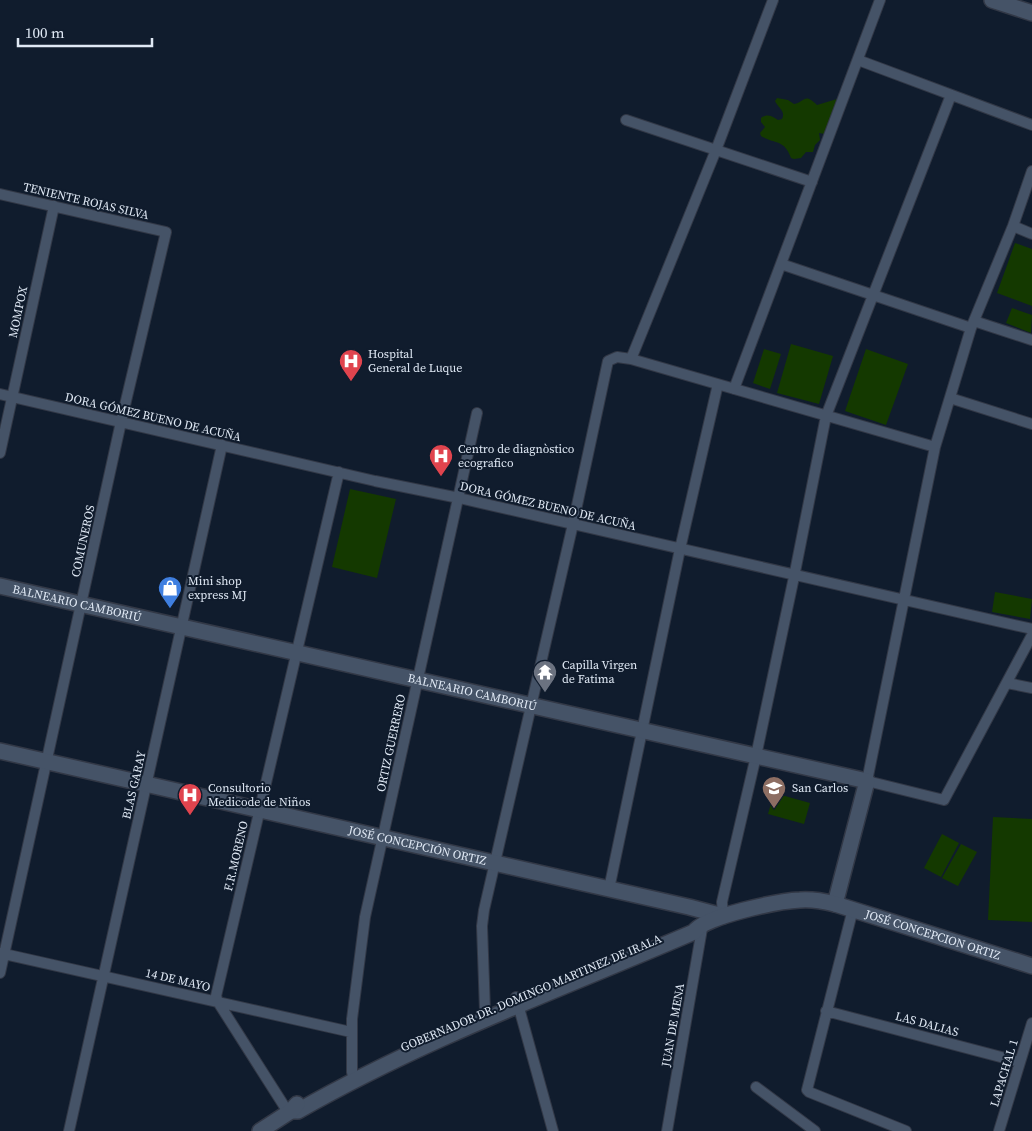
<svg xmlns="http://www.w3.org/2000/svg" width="1032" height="1131" font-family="'Source Serif 4',serif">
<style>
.green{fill:#143900}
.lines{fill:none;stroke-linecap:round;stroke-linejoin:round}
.street-casing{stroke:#323846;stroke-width:12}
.secondary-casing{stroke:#323846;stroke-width:18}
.street{stroke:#455367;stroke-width:10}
.secondary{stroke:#455367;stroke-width:15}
.labels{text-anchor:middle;stroke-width:4;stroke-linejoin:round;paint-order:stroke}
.street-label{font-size:12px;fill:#dfe8f4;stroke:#101c2d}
.poi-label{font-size:12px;fill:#dfe8f4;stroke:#101c2d;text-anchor:start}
</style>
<rect width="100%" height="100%" fill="#101c2d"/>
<!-- green -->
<path class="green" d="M777,98L788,100L794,104C805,102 804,92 817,105L837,99L825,134L819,133L820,140L815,145L813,152H806L801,158L794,159L791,158C784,139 776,145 761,136L760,133L765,127L761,122V118C767,113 772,116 778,120L782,119C786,111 778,108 775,101Z
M1015,243L1032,249V306L997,293Z
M1012,308L1032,315L1031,333L1006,323Z
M791,344L833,356L819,404L777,393Z
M764,349L781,354L770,389L753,383Z
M866,349L908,364L886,425L845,411Z
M350,489L396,499L377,578L332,567Z
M995,592L1032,599L1030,619L992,612Z
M774,793L810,803L804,824L768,814Z
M993,817L1032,819V922L988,920Z
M942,834L959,843L941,877L924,868Z
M961,844L977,852L958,886L942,878Z"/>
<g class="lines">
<!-- street casing -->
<g class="street-casing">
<path id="street" d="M858,60L1032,125
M626,120L812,182
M1032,171L1013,226L971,328L935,447L867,781L944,800L1032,635
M0,194L166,232L121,422L0,973
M1013,226L1032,234
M781,264L971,328
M974,321L1032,340
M631,359L716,150L773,0
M734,389L880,0
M0,394L375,481L459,498L1032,629
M950,398L1032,424
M0,453L54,206
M1007,683L1032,688
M609,889L680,549L718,384
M853,909L807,1090L809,1092L906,1131
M723,916L722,902L756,756L794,577L826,416L951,95
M0,953L351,1032
M516,997L553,1131
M485,1011L482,926L484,910L573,524L608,361L617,357L631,359L935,447
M826,1011L1020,1062
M354,1081L352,1072V1019L365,917L477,413
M756,1087L815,1131
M288,1112L218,1002L216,996L339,472
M69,1131L222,445
M667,1131L703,923
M999,1131L1032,1023"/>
</g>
<!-- secondary casing -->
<g class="secondary-casing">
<g id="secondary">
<path d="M992,0L1032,13"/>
<path id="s1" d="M0,586L867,781L835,904"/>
<path id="s2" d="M0,751L689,907L723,916"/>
<path id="s3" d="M291,1111H298C424,1039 561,989 694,932C704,916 779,901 800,900C812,899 823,901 835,904L1032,966"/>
<path d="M260,1131L291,1111L297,1104"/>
</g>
</g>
<!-- street -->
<use href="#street" class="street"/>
<!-- secondary -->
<use href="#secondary" class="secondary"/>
</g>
<!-- icons -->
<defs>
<g id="hospital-pin" transform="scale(1.25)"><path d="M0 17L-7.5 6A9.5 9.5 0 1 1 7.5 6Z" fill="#e0444e" stroke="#101c2d"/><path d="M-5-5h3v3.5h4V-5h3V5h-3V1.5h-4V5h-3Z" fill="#fff"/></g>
<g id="shop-pin" transform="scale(1.25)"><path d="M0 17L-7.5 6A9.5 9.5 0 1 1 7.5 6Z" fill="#3f7fe0" stroke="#101c2d"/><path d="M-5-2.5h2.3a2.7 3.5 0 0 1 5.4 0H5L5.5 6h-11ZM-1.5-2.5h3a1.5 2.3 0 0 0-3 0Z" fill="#fff"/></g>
<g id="temple-pin" transform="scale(1.25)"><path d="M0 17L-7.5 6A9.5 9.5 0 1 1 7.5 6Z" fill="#6b7280" stroke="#101c2d"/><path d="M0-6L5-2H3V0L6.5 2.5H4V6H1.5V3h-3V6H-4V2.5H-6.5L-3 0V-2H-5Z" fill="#fff"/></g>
<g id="school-pin" transform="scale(1.25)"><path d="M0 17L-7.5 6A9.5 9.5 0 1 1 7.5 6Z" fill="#8d6e63" stroke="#101c2d"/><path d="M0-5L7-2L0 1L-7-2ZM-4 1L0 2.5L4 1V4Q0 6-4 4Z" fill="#fff"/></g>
</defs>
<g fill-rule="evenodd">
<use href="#hospital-pin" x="351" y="361"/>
<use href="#hospital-pin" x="441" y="456"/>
<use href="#shop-pin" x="170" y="588"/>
<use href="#temple-pin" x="545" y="672"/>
<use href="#school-pin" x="774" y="788"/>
<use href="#hospital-pin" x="190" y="795"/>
</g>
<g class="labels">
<!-- street labels -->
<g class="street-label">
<text transform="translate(86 201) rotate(13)" y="4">TENIENTE ROJAS SILVA</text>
<text transform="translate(18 312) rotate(-78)" y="4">MOMPOX</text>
<text transform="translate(153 417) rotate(13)" y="4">DORA GÓMEZ BUENO DE ACUÑA</text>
<text transform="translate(548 506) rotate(13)" y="4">DORA GÓMEZ BUENO DE ACUÑA</text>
<text transform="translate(83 541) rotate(-78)" y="4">COMUNEROS</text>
<text dy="4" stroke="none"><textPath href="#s1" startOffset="79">BALNEARIO CAMBORIÚ</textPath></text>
<text dy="4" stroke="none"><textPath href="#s1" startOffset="484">BALNEARIO CAMBORIÚ</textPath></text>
<text transform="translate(391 743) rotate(-78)" y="4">ORTIZ GUERRERO</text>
<text transform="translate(134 785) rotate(-77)" y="4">BLAS GARAY</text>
<text dy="4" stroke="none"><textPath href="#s2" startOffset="428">JOSÉ CONCEPCIÓN ORTIZ</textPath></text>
<text transform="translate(236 856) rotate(-77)" y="4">F.R.MORENO</text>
<text dy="4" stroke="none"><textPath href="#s3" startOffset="692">JOSÉ CONCEPCION ORTIZ</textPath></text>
<text transform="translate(178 980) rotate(13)" y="4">14 DE MAYO</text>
<text transform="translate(531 993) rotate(-23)" y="4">GOBERNADOR DR. DOMINGO MARTINEZ DE IRALA</text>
<text transform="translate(927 1024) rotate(15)" y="4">LAS DALIAS</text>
<text transform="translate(673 1025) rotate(-80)" y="4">JUAN DE MENA</text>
<text transform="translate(1004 1073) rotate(-73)" y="4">LAPACHAL 1</text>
</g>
<!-- poi labels -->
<g class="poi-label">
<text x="368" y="358">Hospital<tspan x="368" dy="14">General de Luque</tspan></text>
<text x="458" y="453">Centro de diagnòstico<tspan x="458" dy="14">ecografico</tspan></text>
<text x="188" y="585">Mini shop<tspan x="188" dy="14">express MJ</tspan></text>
<text x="562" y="669">Capilla Virgen<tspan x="562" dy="14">de Fatima</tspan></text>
<text x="208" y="792">Consultorio<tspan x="208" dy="14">Medicode de Niños</tspan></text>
<text x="792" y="792">San Carlos</text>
</g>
</g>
<!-- scale -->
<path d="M18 38v8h134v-8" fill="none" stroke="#dfe8f4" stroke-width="2.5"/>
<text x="25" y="38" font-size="15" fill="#dfe8f4" stroke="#101c2d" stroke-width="4" paint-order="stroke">100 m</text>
</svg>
